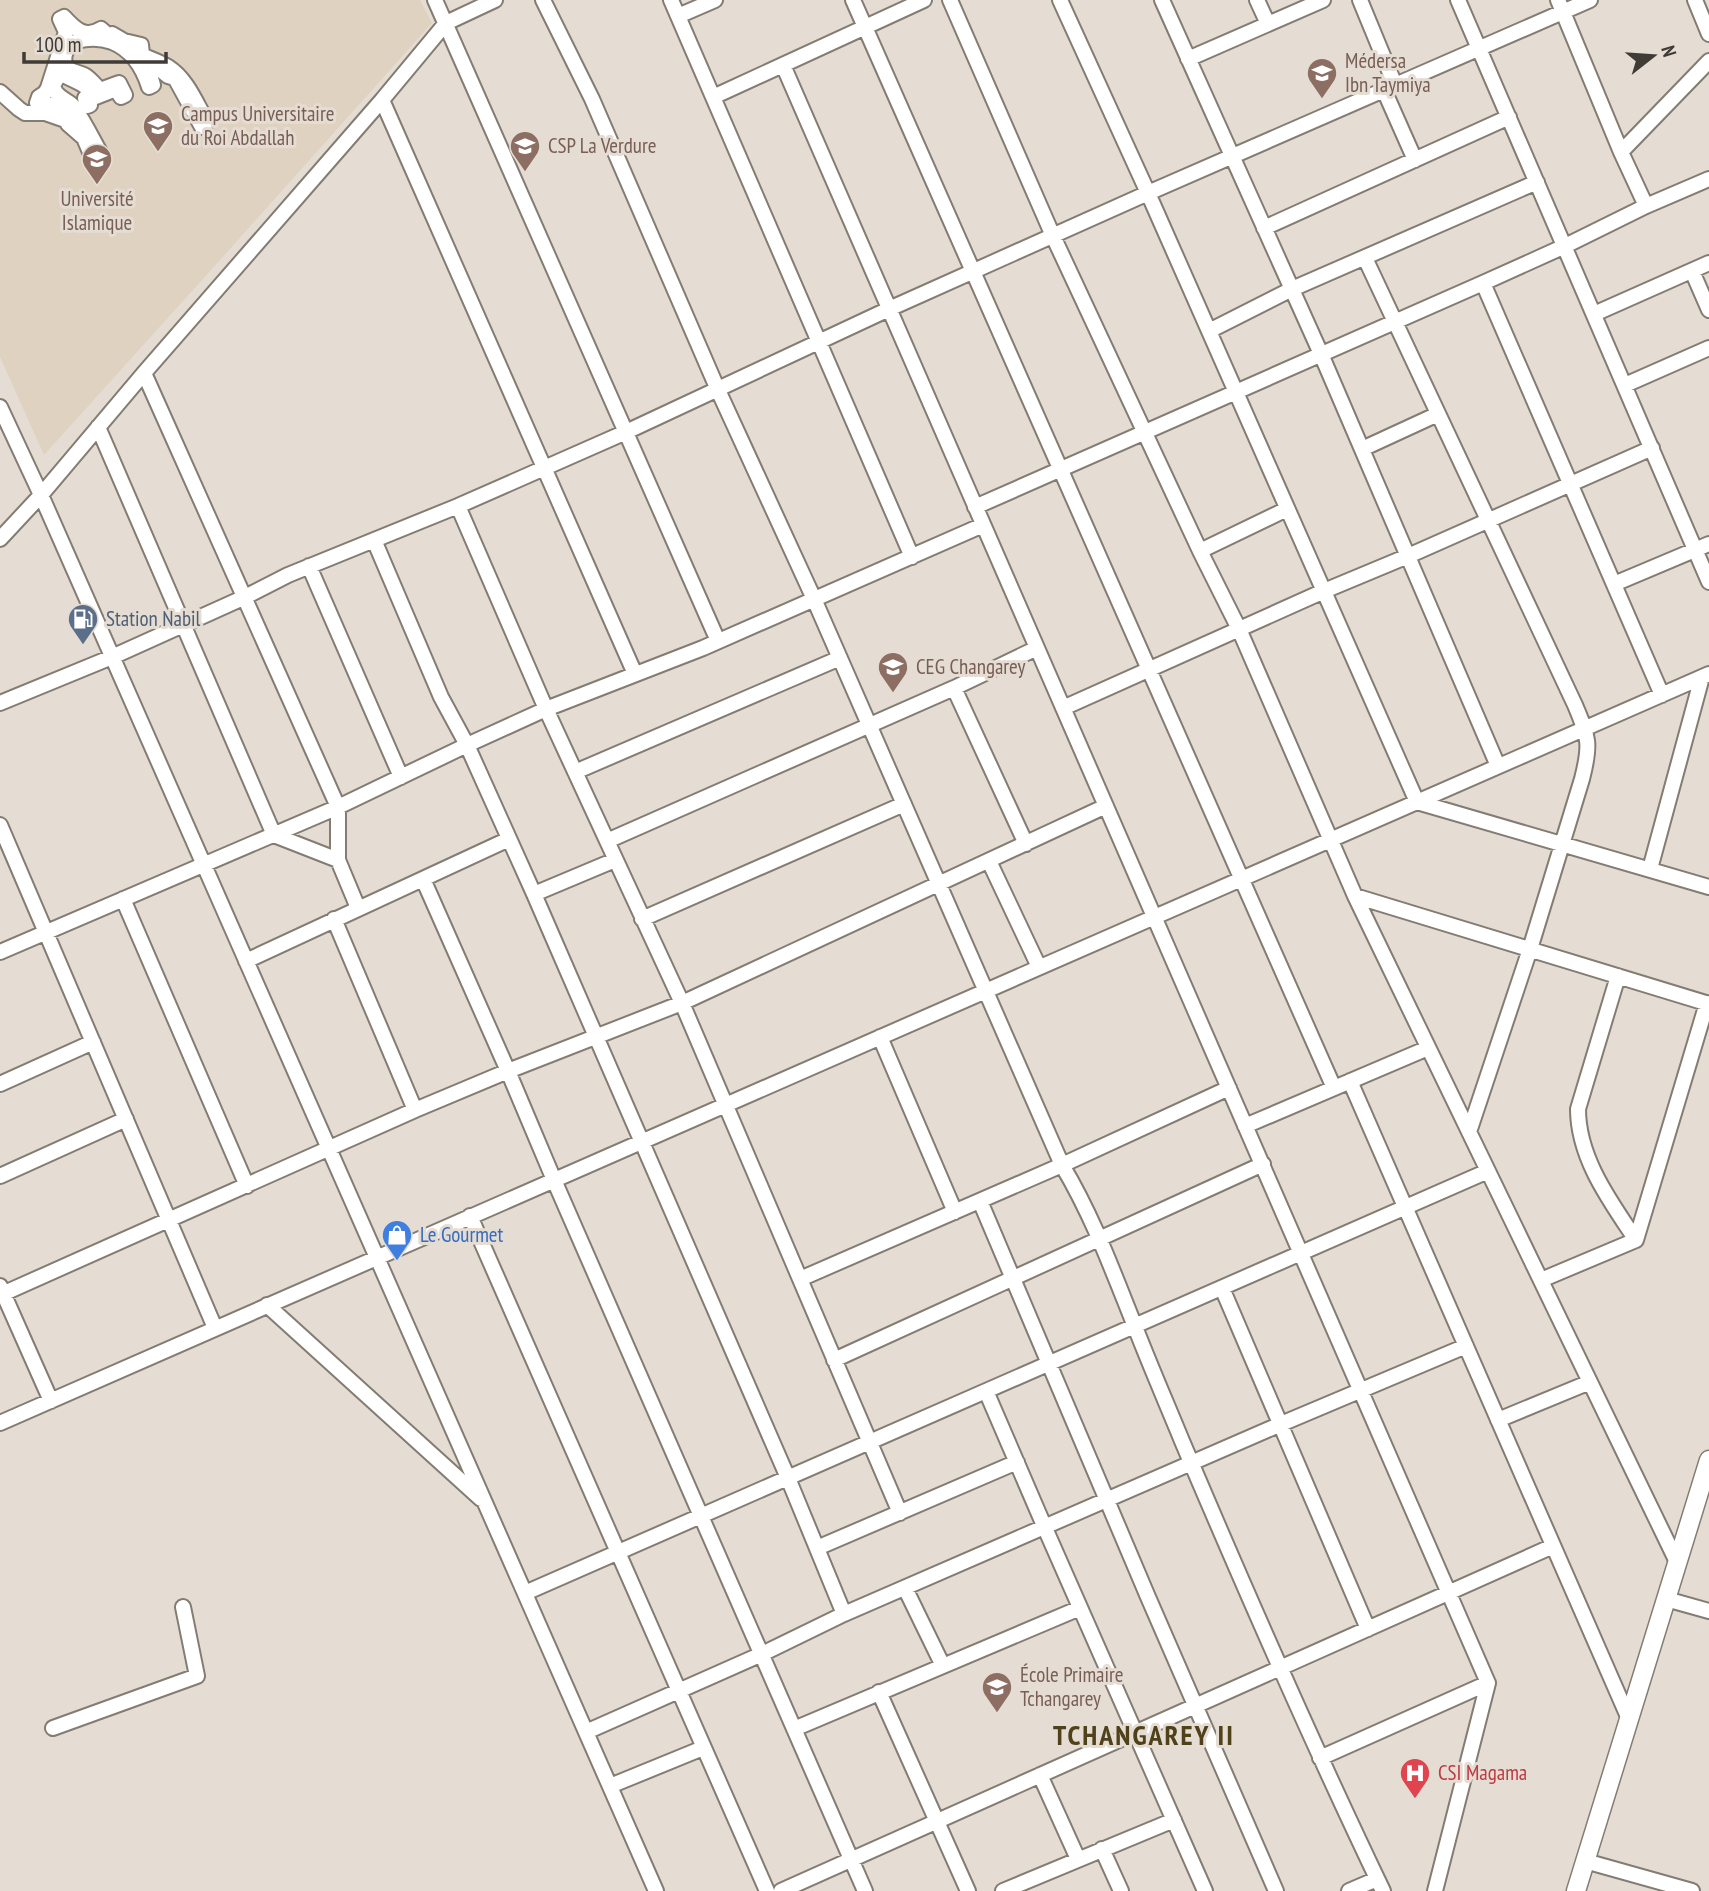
<svg xmlns="http://www.w3.org/2000/svg" width="1709" height="1891" font-family="'PT Sans Narrow',sans-serif">
<style>
.built{fill:#dfd2c1}
.lines{fill:none;stroke-linecap:round;stroke-linejoin:round}
.minor-casing{stroke:#837c72;stroke-width:18}
.major-casing{stroke:#837c72;stroke-width:21}
.minor{stroke:#fff;stroke-width:14}
.major{stroke:#fff;stroke-width:18}
.labels{text-anchor:middle;stroke-width:6;stroke-linejoin:round;paint-order:stroke}
.education-label{font-size:21px;fill:#785e54;stroke:#e5ddd3;text-anchor:start}
.service-label{font-size:21px;fill:#4e5e75;stroke:#e5ddd3;text-anchor:start}
.shop-label{font-size:21px;fill:#366cbe;stroke:#e5ddd3;text-anchor:start}
.health-label{font-size:21px;fill:#be3a42;stroke:#e5ddd3;text-anchor:start}
.district-label{font-size:28px;font-weight:bold;letter-spacing:2px;fill:#4f4119;stroke:#e5ddd3}
</style>
<rect width="100%" height="100%" fill="#e5ddd3"/>
<!-- built -->
<path class="built" d="M0,0H420L432,23L221,259L44,455L0,357Z"/>
<g class="lines">
<!-- minor casing -->
<g class="minor-casing">
<path id="minor" d="M435,0L718,641
M543,0L592,99L718,390L814,599L1062,1165C1092,1215 1112,1269 1134,1324C1149,1363 1166,1402 1182,1441C1246,1592 1312,1743 1383,1891
M671,0L912,557
M853,0L1334,1088
M950,0L1053,236L1200,551L1239,629L1355,896L1677,1562
M1162,0L1321,354L1498,766
M1257,0L1268,24
M1360,0L1395,85
M1458,0L1709,582
M1558,0L1621,152L1646,206
M1590,0L1148,193L1417,802L1709,887
M1695,0L1709,34
M678,16L715,0
M64,17C75,29 85,39 101,29L110,37L112,34L124,41L141,45L142,55C150,59 160,62 168,67C187,79 196,103 207,122L202,127L175,78L168,76L157,67L151,71L150,75L153,85L149,87C143,68 132,50 112,42C98,37 69,36 65,54C64,58 64,62 66,65C69,72 78,72 84,75C90,78 95,85 100,90L119,83L125,95L121,97L116,89L88,100L90,105L87,106L85,98L94,95C86,84 73,80 61,74C57,78 53,82 54,88C56,98 69,100 74,107C85,123 93,140 102,156L96,166L84,138L68,124L64,110L57,106L37,103L39,97L45,93L48,88L66,32L60,19Z
M1188,59L1323,0
M783,65L1488,1683L1435,1891
M1384,90L1415,160
M0,92L19,109L25,113H45L68,121
M713,97L924,0
M382,100L635,674
M1621,152L1709,61
M1264,228L1509,117
M1365,258L1575,705C1589,738 1591,744 1582,779L1530,949L1469,1132
M1692,271L1709,310
M1483,283L1662,695
M1594,314L1709,263
M1209,331L1292,289L1537,182
M144,373L338,807V860L358,908
M1625,385L1709,348
M0,407L41,495L656,1891
M98,427L274,835L338,860
M1362,449L1438,414
M458,506L546,709L682,1003L900,1513
M975,507L1483,283L1565,246L1646,206L1709,179
M0,539L41,495L144,373L382,100L446,23L495,0
M374,540L441,697L467,745L534,894L788,1478L844,1614
M1200,551L1287,509
M309,566L401,777
M1614,584L1709,544
M954,688L1026,844
M0,703L112,657L245,597L288,575L458,506L626,432L889,309L1148,193L1060,0
M1063,708L1324,591L1408,556L1652,448
M575,772L840,658
M0,825L215,1328
M607,841L954,688L1037,648
M989,861L1039,967
M1650,869L1702,677
M423,879L508,1071L554,1180L865,1891
M534,894L615,860
M1355,896L1709,1004
M123,899L247,1186
M334,919L415,1110
M642,919L904,804
M0,952L338,807L467,745L546,709L703,648L983,525
M246,961L509,839
M1618,976L1578,1109C1578,1158 1610,1201 1636,1240
M880,1037L955,1212
M1350,1081L1629,1719
M0,1084L93,1042
M1245,1126L1428,1048
M0,1176L126,1119
M980,1201L1148,1597L1276,1891
M470,1216L767,1891
M800,1279L1062,1165L1229,1088
M1541,1280L1636,1240L1707,1003
M0,1286L51,1401
M1222,1288L1368,1629
M0,1295L415,1110L508,1071L682,1003L1106,806
M267,1305L481,1499
M834,1360L1263,1164
M986,1391L1045,1528L1205,1891
M1498,1420L1590,1382
M0,1423L1709,674
M817,1548L1017,1462
M905,1588L943,1666
M525,1593L1488,1171
M1666,1599L1709,1611
M879,1692L968,1891
M53,1728L197,1676L183,1607
M794,1729L1080,1608
M586,1732L762,1654L844,1614L1281,1424L1466,1346
M1320,1758L1488,1683
M1040,1775L1078,1859
M610,1786L703,1748
M1102,1849L1121,1891
M1585,1861L1692,1891
M781,1891L1553,1546
M1003,1891L1174,1820
M1349,1891L1377,1879"/>
</g>
<!-- major casing -->
<g class="major-casing">
<path id="major" d="M1576,1891L1709,1460"/>
</g>
<!-- minor -->
<use href="#minor" class="minor"/>
<!-- major -->
<use href="#major" class="major"/>
</g>
<!-- icons -->
<defs>
<g id="school-pin" transform="scale(1.575)"><path d="M0 17L-7.5 6A9.5 9.5 0 1 1 7.5 6Z" fill="#8d6e63" stroke="#e5ddd3"/><path d="M0-5L7-2L0 1L-7-2ZM-4 1L0 2.5L4 1V4Q0 6-4 4Z" fill="#fff"/></g>
<g id="university-pin" transform="scale(1.575)"><path d="M0 17L-7.5 6A9.5 9.5 0 1 1 7.5 6Z" fill="#8d6e63" stroke="#e5ddd3"/><path d="M0-5L7-2L0 1L-7-2ZM-4 1L0 2.5L4 1V4Q0 6-4 4Z" fill="#fff"/></g>
<g id="fuel-pin" transform="scale(1.575)"><path d="M0 17L-7.5 6A9.5 9.5 0 1 1 7.5 6Z" fill="#5c6f8a" stroke="#e5ddd3"/><path d="M-5.5-6h7V0h2V4h1.3V-2.5L3-4.5l.8-.8L6-3V5H2.5V1h-1V6h-7ZM-4.2-4.7v3.2H.2V-4.7Z" fill="#fff"/></g>
<g id="shop-pin" transform="scale(1.575)"><path d="M0 17L-7.5 6A9.5 9.5 0 1 1 7.5 6Z" fill="#3f7fe0" stroke="#e5ddd3"/><path d="M-5-2.5h2.3a2.7 3.5 0 0 1 5.4 0H5L5.5 6h-11ZM-1.5-2.5h3a1.5 2.3 0 0 0-3 0Z" fill="#fff"/></g>
<g id="hospital-pin" transform="scale(1.575)"><path d="M0 17L-7.5 6A9.5 9.5 0 1 1 7.5 6Z" fill="#e0444e" stroke="#e5ddd3"/><path d="M-5-5h3v3.5h4V-5h3V5h-3V1.5h-4V5h-3Z" fill="#fff"/></g>
</defs>
<g fill-rule="evenodd">
<use href="#school-pin" x="1322" y="73"/>
<use href="#university-pin" x="158" y="126"/>
<use href="#school-pin" x="525" y="146"/>
<use href="#university-pin" x="97" y="159"/>
<use href="#fuel-pin" x="83" y="619"/>
<use href="#school-pin" x="893" y="667"/>
<use href="#shop-pin" x="397" y="1235"/>
<use href="#school-pin" x="997" y="1687"/>
<use href="#hospital-pin" x="1415" y="1773"/>
</g>
<g class="labels">
<!-- education labels -->
<g class="education-label">
<text x="1345" y="68">Médersa<tspan x="1345" dy="24">Ibn Taymiya</tspan></text>
<text x="181" y="121">Campus Universitaire<tspan x="181" dy="24">du Roi Abdallah</tspan></text>
<text x="548" y="153">CSP La Verdure</text>
<text x="97" y="206" text-anchor="middle">Université<tspan x="97" dy="24">Islamique</tspan></text>
<text x="916" y="674">CEG Changarey</text>
<text x="1020" y="1682">École Primaire<tspan x="1020" dy="24">Tchangarey</tspan></text>
</g>
<!-- service labels -->
<g class="service-label">
<text x="106" y="626">Station Nabil</text>
</g>
<!-- shop labels -->
<g class="shop-label">
<text x="420" y="1242">Le Gourmet</text>
</g>
<!-- health labels -->
<g class="health-label">
<text x="1438" y="1780">CSI Magama</text>
</g>
<!-- district labels -->
<g class="district-label">
<text x="1144" y="1745">TCHANGAREY II</text>
</g>
</g>
<!-- north arrow -->
<g transform="translate(1653 56) rotate(73)" stroke="#e5ddd3" stroke-width="5" paint-order="stroke">
<path d="M0-5L12 26L0 18L-12 26Z" fill="#3f3b37"/>
<text y="-10" font-size="19" font-weight="bold" text-anchor="middle" fill="#3f3b37">N</text>
</g>
<!-- scale -->
<path d="M24 52v10h142v-10" fill="none" stroke="#3f3b37" stroke-width="3.5"/>
<text x="35" y="52" font-size="21" fill="#3f3b37" stroke="#e5ddd3" stroke-width="5" paint-order="stroke">100 m</text>
</svg>
